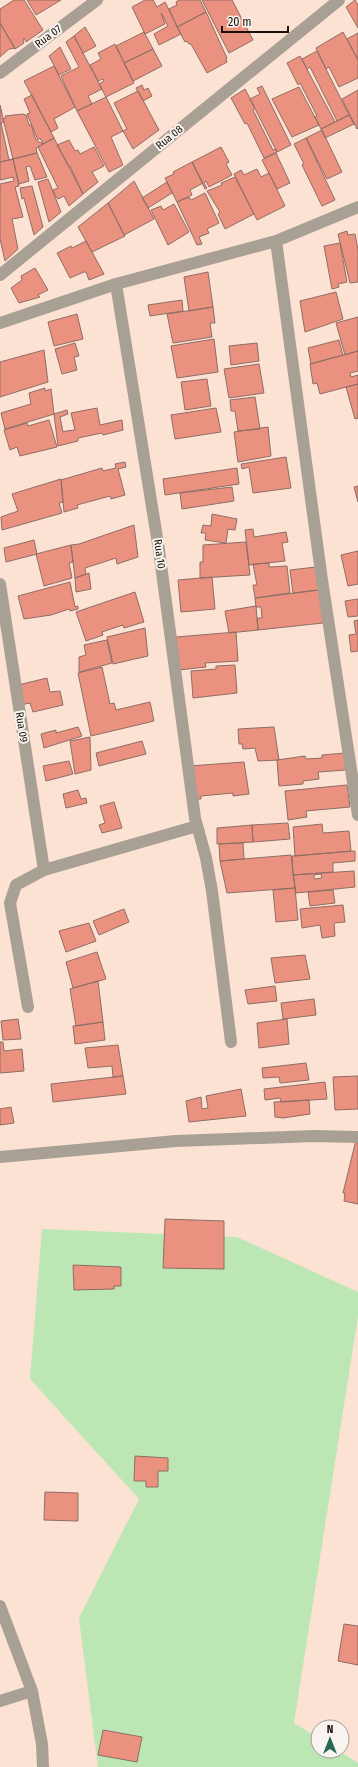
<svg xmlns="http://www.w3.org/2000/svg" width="358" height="1767" font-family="'Fira Sans Condensed',sans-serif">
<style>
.green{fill:#bce7b4}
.building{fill:#ea927f;stroke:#8f6d66;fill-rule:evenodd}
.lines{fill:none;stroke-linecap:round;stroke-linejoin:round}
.street{stroke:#a8a094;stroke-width:12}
.labels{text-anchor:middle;stroke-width:4;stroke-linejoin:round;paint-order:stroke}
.street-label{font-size:11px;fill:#1a1009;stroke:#faf4f0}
</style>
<rect width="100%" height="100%" fill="#fce2d2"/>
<!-- green -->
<path class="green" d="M42,1229L237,1237L358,1292V1316L294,1723L318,1738V1751H339L358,1763V1767H98L79,1618L139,1499L30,1379Z"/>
<!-- building -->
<path class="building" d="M14,0H24L43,30L26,42L24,38L23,40L24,43L15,49L0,23V9Z
M27,0H61L36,15Z
M145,0H153L157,7L165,2L181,34L159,45L154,34L168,26L161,13L165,24L145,34L132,7Z
M179,0H200L206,12L177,27L169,9L177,5L176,2Z
M202,0H232L253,40L229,53Z
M355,0L358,5V28L346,7Z
M206,12L227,58L226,59L227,62L207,73L191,44H189L187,41L185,42L177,27Z
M0,23L15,48L9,49L0,57Z
M85,27L96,46L83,53L74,36Z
M144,32L153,49L124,63L116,46Z
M343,32L358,60V78L339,87L329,67L326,69L316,48Z
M358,33V60L347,39Z
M74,36L102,89L88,96L92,104L77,111L61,76L79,67L66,42Z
M115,44L134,83L106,97L99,84L104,81L103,79L98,81L90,65L101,59L98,53Z
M60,47L71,69L59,75L49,56Z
M153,49L162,66L133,81L124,63Z
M317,51L349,115L337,121L310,67L307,69L302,59Z
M300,56L335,122L321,129L315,117L317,116L300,83L298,85L287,63Z
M54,66L75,107L54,119L58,128L51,132L24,81Z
M142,85L144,90L148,88L152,96L143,101L136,88Z
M262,86L291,145L277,152L250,99L260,94L257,88Z
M299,87L319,125L292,137L272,99Z
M245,89L255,108L253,110L273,150L276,149L277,152L264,158L247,123L245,124L231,98Z
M358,90V128L357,129L342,99Z
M138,91L159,130L133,149L123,131L127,129L114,103Z
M32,95L54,138L43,144L40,138L38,140L27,114L30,113L24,99Z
M106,97L123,131L111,137L123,165L109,172L77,111Z
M0,105L4,122L1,123L9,160L13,159L0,162Z
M23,114L26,115L29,125H31L36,140L43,144L36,148L37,153L13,159L3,119L6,118L5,116Z
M349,115L354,124L325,138L321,129Z
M322,130L342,172L327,179L306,138Z
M54,138L83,194L69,206L64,196L58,199L55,195L53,190L58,188L38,147Z
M306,138L335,200L322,206L302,165L304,164L294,144Z
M69,140L75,151L78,150L80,154L94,147L104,166L92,172L98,182L83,194L70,166L69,167L57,145Z
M221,147L229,162L226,164L232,175L209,187L206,181L204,183L207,188L205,189L192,162Z
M37,153L47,177L35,180L30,166L26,167L29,181L19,184L13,159Z
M276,153L290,183L277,189L262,160Z
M13,159L19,186L15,187L23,217L12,219L18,249L5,261L0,239V184L14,181L13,177L0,180V162Z
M192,162L203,183L190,190L192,195L177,202L165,178L174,174L173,172Z
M257,169L261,177L269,173L285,206L257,220L234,174L241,170L244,175Z
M235,177L254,214L225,229L218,214L220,212L207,191L222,185L221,183Z
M48,179L61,212L49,222L38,182Z
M134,181L154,219L124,235L108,203Z
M167,182L172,193L148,208L142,198Z
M32,186L43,227L34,235L24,198L22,199L20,188Z
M205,193L219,223L207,229L209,233L199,237L202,244L197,245L177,202L189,197L191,200Z
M108,203L125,236L92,252L78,227Z
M174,204L189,232L168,245L151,210L161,206L163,210Z
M347,231L348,235L355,234L358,250V282L350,283L338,234Z
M86,241L104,274L89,280L86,272H84L70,278L57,253L71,246L72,248Z
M340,243L347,282L338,284L339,287L332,289L324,246Z
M35,268L48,290L38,295L40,297L19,303L11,288L22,280L21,276Z
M208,272L213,307L189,311L184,277Z
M336,292L343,319L305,332L300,301Z
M182,300L183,311L150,316L148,305Z
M213,307L215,323H210L212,337L173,343L167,314Z
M77,314L83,339L54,346L48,322Z
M358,317V351L345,355L336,323Z
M214,339L218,372L177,378L171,346Z
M339,340L343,355L311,364L308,348Z
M75,343L79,356L74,357L77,370L62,374L55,349Z
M257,343L259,361L231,365L229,346Z
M44,350L48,382L0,397V362Z
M358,351V371L350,373L351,377L358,375V384L320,394L317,383L313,384L310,364Z
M259,364L264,393L229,398L224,369Z
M207,379L211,406L185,410L181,382Z
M358,384V418L355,419L346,387Z
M45,388V391L51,389L54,414L5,429L1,413L31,404L29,393Z
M255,397L260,429L238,431L235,411H231L230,400Z
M97,408L100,425L122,420L123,430L103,435L102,433L78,438V441L58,446L54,414L67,410L68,414L60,417L63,432L66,431L75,430L71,413Z
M216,408L221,432L175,439L171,415Z
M49,420L57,447L20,456L17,447L10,450L4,430L27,423L28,426Z
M268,427L271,456L238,462L234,432Z
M286,457L291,488L253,493L249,467L242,469L241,464Z
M125,462L126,467L118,469L125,495L111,499L110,496L77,505L78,508L64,512L61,480L102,468L103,471L116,468L115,464Z
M237,468L239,484L165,495L163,479Z
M61,479L63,502L59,503L62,513L2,530L1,517L18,511L12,494Z
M358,486V502L354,487Z
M232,487L234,501L182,509L180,493Z
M212,514L237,519L235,530L228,529L226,543L205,540L206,533H201L203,525L211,526Z
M134,525L138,557L117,564L116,558L85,568L86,574L75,578L71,545L79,544Z
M253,529L254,537L286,532L288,542L282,543L285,561L249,565L245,530Z
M34,540L37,554L6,562L4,548Z
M246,542L250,575L200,578V562H203V545Z
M71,545L73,562L69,563L72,578L44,586L36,554Z
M358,551V584L348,586L341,555Z
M269,563V567L287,566L290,593L255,598L253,585H257L253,564Z
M316,567L319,590L293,593L290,570Z
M89,573L91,589L76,592L75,578Z
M212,577L215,609L181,612L178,580Z
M70,582L75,607L78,606V609L70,611L69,609L51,615L24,619L18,596Z
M319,590L323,623L258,630L257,618H262L261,607H256L255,598Z
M135,592L144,622L124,628L123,625L102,632L103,635L86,641L76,612Z
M358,599V616L348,617L345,601Z
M256,606L258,630L229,633L225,611Z
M358,620V651L351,652L349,635L356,634L354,621Z
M145,628L148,656L113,664L107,637Z
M236,632L238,661L205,663L206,667L179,670L176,637Z
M107,640L112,663L79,672V657L86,655L84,645Z
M235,665L237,693L193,698L191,671L216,669V666Z
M102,667L110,704L114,703L116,710L150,702L154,721L91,736L78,673Z
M47,678L50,692L60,691L63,705L33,712L30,703L20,705L14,686Z
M78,727L82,736L44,748L41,734L56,730V733Z
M274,727L279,760L258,761L255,748L243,749L242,744H239L238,729Z
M90,737L91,770L75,774L70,741Z
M142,741L146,754L99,766L96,753Z
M345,753L346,770L318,772L319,779L303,781V784L279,786L277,760L305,756L306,759L322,758V755Z
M69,761L73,774L46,781L43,766Z
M244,762L249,794L233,796V793L201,796V799H194L189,766Z
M347,785L350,807L306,811L307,817L288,820L285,791Z
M78,790L81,799L86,798L87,803L66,808L63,794Z
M114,802L122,828L102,833L99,825L105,823L100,806Z
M288,823L290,839L253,842L252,825Z
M322,824L323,833L349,831L351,851L295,856L293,827Z
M252,825L253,842L217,844V828Z
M243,843L244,859L220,861L219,844Z
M355,851V861L333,863V872L293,875L292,856Z
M291,855L295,888L227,893L220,861Z
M354,871L355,887L296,893L293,875ZM321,874L322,878L314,879V875Z
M295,888L298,920L276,922L273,890Z
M333,890L335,903L310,906L308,892Z
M343,905L345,922L334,923L335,936L322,938L320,925L302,928L300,909Z
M124,909L129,922L99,935L93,921Z
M89,923L96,941L66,952L59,931Z
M97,952L106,979L73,988L66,962Z
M305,955L310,979L275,983L271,958Z
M98,981L103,1022L76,1026L70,989Z
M275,986L277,1001L248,1004L245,990Z
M314,999L316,1015L283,1019L281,1003Z
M18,1019L21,1039L3,1040L1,1021Z
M287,1019L289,1044L259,1048L257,1023Z
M103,1022L105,1040L75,1044L73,1026Z
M0,1042H3L4,1051L22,1049L24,1071L0,1073Z
M118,1045L123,1076L113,1077L112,1066L88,1068L85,1048Z
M306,1063L309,1080L280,1083L279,1077L263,1078L262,1068Z
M123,1076L126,1094L53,1102L51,1084Z
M358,1076V1109L335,1110L333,1077Z
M325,1082L327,1099L281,1102L280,1098L265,1100L264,1089Z
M241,1089L246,1116L189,1122L186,1101L201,1097L202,1109L208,1108L206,1096Z
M309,1100L310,1114L283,1118L275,1117L274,1102Z
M11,1107L14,1123L0,1125V1109Z
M356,1140H358V1204L344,1201L345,1193H343Z
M165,1219L224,1221V1269L163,1268Z
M73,1265L121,1267V1286H114V1289L74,1290Z
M135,1456L168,1458V1471H158V1487H146V1481H134Z
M45,1492L78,1493V1521L44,1520Z
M344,1624L358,1626V1665L338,1661Z
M103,1730L142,1737L137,1762L98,1755Z"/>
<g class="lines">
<!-- street -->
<path class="street" d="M0,73L97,0
M276,241L322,580L358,815
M0,275L339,0
M116,284L159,550L195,818L206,858L212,891L231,1042
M0,323L116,284L276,241L358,207
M0,584L44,870
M28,1007L10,903L16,885L44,870L197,826
M0,1157L176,1141L314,1136L358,1137
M0,1606L32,1691L42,1744L43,1767
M0,1701L32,1691"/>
</g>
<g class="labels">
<!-- street labels -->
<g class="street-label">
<text transform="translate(48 36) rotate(-37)" y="4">Rua 07</text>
<text transform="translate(169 137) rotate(-39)" y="4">Rua 08</text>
<text transform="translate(160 554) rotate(82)" y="4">Rua 10</text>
<text transform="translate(22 727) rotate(81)" y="4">Rua 09</text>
</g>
</g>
<!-- north arrow -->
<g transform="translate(330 1739)"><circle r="19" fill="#faf4f0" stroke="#a09994"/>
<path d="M0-3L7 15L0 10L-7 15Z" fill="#276756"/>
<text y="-6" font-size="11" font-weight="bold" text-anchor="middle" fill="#1a1009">N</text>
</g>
<!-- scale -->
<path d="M222 26v6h66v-6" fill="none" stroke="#1a1009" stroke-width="2"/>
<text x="228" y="26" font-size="12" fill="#1a1009" stroke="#faf4f0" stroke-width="3" paint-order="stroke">20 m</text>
</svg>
